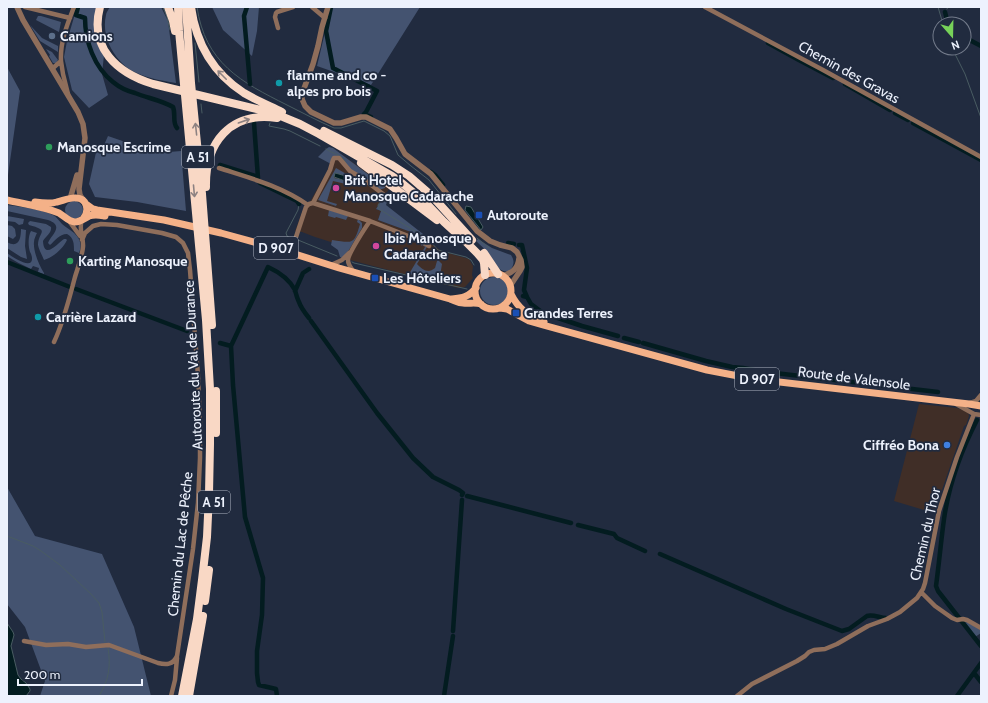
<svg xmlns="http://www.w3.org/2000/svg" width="988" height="703" font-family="Cabin,sans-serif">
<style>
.commercial{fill:#402e27}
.green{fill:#445370;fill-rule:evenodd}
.water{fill:#031c20;stroke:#495c62}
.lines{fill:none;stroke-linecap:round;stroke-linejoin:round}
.stream{stroke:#495c62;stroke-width:1}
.canal{stroke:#031c20;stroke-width:4.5}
.minor{stroke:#8f6e5b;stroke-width:4.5}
.tertiary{stroke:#8f6e5b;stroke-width:5.5}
.primary{stroke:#f4b188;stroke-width:7}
.motorway{stroke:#f9d8c5;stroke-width:8}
.oneway{stroke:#8d8282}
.service-dot{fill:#5c6f8a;stroke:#212b3f;stroke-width:1.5}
.culture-dot{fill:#0f9aa8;stroke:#212b3f;stroke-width:1.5}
.leisure-dot{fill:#2e9e5b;stroke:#212b3f;stroke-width:1.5}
.hotel-dot{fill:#d1479c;stroke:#212b3f;stroke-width:1.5}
.transit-dot{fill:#1a4fb4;stroke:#212b3f;stroke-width:1.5}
.shop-dot{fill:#3f7fe0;stroke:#212b3f;stroke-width:1.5}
.labels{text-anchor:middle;stroke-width:3.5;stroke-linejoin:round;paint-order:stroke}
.shield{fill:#212b3f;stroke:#b0b6c4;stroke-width:1}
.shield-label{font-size:13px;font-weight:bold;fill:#edf2fd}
.poi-label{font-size:14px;font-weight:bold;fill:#edf2fd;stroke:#212b3f;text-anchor:start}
.street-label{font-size:14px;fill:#edf2fd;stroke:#212b3f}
</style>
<rect width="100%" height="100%" fill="#212b3f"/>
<!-- commercial -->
<path class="commercial" d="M338,152L366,172L389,189L376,209L381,211L378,220L422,236L441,251L469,259L473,266L472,275L473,278L465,287L461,288H458L350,260L351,252L334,243L315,237L302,232L295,231L303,210L311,200Z
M919,404L957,408L968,412L969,416L966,425L964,426L934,513L894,501Z"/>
<!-- green -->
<path class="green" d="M77,7H98L104,55L102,74L108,95L89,108L72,90L64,57L67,41Z
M110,7H161L168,21L176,83C159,80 144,78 129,69C126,67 123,64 120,61C109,49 102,32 106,15C106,13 108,10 110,7Z
M212,7H259L257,31L252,56L223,30Z
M331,7H420L371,85L317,66Z
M38,16H41L61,22L59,32L36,20Z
M30,25L42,38L58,46V52L40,41Z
M46,49L52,52L58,60L56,63H53L49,56L50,55Z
M7,67L20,91L7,182Z
M108,136L157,153L181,151L186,211L137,202L95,197L89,184L97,148L104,145Z
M329,147L333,148L385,187V188L379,190L351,171L335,156L331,164L318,157L326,149Z
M336,168L355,179L354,186L333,181L327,201L337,204L336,206L318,200ZM335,173L349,177L348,181L334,178Z
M385,195L389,199L387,202L386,205L423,234L422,236L378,220L381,211L376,209Z
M65 210a9 9 0 1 1 18 0a9 9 0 1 1-18 0Z
M7,205C21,207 41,209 53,215C57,217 59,221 62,224C72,232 85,237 79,253L74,251C74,244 74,238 67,234C59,234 55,241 50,245L48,243C51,235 65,226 48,220L7,211Z
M329,210L348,216L346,220L336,217L335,218L328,216Z
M7,216L24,219L23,224L19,225L15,222L7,221Z
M358,219L362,223V228L349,250L342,258L340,257L338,250L331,245L332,240C353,243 354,245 360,224L357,222Z
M30,221L46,224L51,227C52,233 46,236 43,241C44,261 59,242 64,239H66L67,240C63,249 52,258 44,260C42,255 39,250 38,245C38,231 51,231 29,225L28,223Z
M7,225L12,226L15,229L16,236L13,239L7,236Z
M21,229L26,230L25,246L27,259L21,257L7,248V242C19,249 21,238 21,229Z
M31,231L37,233C36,235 34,239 34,242C33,251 39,265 44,273V274L38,272L39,268L33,266L31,269C23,265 14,261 7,256V253C11,256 33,271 32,258C32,257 31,253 30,252C28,246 28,236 31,231Z
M478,239L492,248L511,255C515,261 514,265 510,271C498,274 494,261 488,253C485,249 480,245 476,241Z
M421,243L427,247L417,264C423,270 428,274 435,268L437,261L438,260L442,264L439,282L409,274L425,247L422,245L421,246Z
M480 291a14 14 0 1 1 28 0a14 14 0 1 1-28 0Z
M7,487L35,536L102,554L134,627L151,696H40L45,681L25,627L7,604Z
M962,621L969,623L981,630V633L975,637Z"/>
<!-- water -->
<path class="water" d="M335,173L350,177L348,182L334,177Z
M466,206L471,207L483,227L481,230L465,210Z
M7,623L13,632L14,635L11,646L18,675L21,679L26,683L30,689V691L26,696H7Z"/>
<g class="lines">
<!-- stream -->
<path class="stream" d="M163,7L167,17L170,30
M197,7C205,63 241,82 287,105C303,113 318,121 334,128H341L364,121L384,131L390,136L398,155L411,166L429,180L456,214
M938,7L943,24
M947,9L948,7
M195,43L199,82
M952,48L965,74L981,118
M201,104L202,113
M270,123L269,126L284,129L290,131L320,146
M326,149C334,155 341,153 346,163
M383,198L378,205L379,209L426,238L430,241L438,250L466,257L471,260L474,265
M290,238L287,236L286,233L298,210L299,204
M477,238L489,248
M298,240L337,256
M352,262L354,263L467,289
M7,536L33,546L41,551L60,565L91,594L99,603L102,612L105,642
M99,696C109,680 111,666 108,648"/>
<!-- canal -->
<path class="canal" d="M78,7L76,15L85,18C85,41 94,67 113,82C119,87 127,91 135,93C147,98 161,100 173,107C176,114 172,122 177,128
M247,7L244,16L250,84
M331,7L326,31L333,68L377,91L366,112L364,114L371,117
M945,12L948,24
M964,37L981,46
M768,43L797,59L833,78
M845,84L890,110
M895,113L908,120
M254,123L258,178
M913,123L981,160
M220,165L255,176
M431,172L435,175L443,185
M260,183L297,201L299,204
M508,243L514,244
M519,245H522L527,268L524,290L527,297
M7,262L70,287
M76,289L187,331
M295,291L303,273L309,269
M523,296L527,297L531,304L543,313L582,326L618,336
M311,321L377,413L413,458L433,477L459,490L463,493L462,495
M624,338L639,342
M220,343L231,346
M643,343L706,361L732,367L743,368L754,370
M758,371L938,392
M977,420C961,451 949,484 944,519C941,541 939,564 936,586L938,591L981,646
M467,496L571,523
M578,525L614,534L617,538L645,551
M660,554L786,609L842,631L849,629L867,616C873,614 880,618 886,618
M453,631L462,500
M974,673L981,682
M277,696L276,689L259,685L258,682L257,673V651L262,615L263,578L245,517L233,385L231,346L268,267C279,272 289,279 295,290C296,294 297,298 299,302C301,308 305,313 309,318
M444,696L453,636
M957,696L981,663"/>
<!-- minor -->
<path class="minor" d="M25,7L70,18
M312,7L325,18
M705,7L823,70L981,157
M278,28L275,17L276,13L277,12L293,7
M61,61C60,42 67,25 74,7
M53,68L61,61L63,74L68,94
M219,168C250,178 281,186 308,205
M313,203L370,221
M69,221L80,236
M294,243L306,207L309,204L313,203L330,170L333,160L334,158H339L350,171L362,178L383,194
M331,265L342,260L349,253
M354,272C351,268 348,265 348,260C348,254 365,228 370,221L421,241L429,246
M54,342C64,321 69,299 75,277C78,267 82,257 83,247C84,237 78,230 82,220
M970,403L976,401L981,395
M956,404L974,414L981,415
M921,592L935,606L952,618L957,620L963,619L967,620L981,628
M24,641L46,645L68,644L86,647L109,645L158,663C166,665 173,665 177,656L193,549L198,503L200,458V424L198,376L190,270L188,253L183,243L176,237L162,233L117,225L101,224L93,226L85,233L82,240
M171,696L175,680L177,658
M737,696L752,684L797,661L805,656L809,652L814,650L825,649L837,644L868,626L887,619L900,612L917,598L923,589L925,583L939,511L957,457L974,414"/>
<!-- tertiary -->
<path class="tertiary" d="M17,7L23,20L78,112L83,124L85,138L79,189L80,195L83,200
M328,7L322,27L318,46L313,64L302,94V99L305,106L311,112L334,123H341L361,117H366L390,129L396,138L405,154L431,174L477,231L490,241L500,245L512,248L517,252L521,260L522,267L520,271L510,286
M70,199L77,175
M502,276C512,273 518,269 519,258"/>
<!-- primary -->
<path class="primary" d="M7,200C24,204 42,206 59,213C64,216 69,222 75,222C80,222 85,218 89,216C95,214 99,215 105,216
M35,202C42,203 50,204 57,202C62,201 71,197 76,198C87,198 90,211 83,219
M86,204L93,209L97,210L164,220L221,233L279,249L339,268L450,299C454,300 458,303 463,303C470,304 474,302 481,304
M475 291a18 18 0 1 1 36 0a18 18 0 1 1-36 0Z
M511,294C518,309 529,316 544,322
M452,299C462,298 469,297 476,288
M500,308L507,309L529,321L543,325L707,370L754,379L969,404L981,406"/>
<!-- motorway -->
<path class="motorway" d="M100,7C89,48 117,73 153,84L269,112L283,117L300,124L319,134L392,176L403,184L425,202L444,222L466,242L477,253L483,260L484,263L485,275
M168,7L173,21L175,31
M178,7L179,31L206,320L210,389V444L209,494L207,537L202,580L197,619L182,696
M186,7L191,83L202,194L212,325
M191,7C196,43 213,73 244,93C256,100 270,106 282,112
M324,131L392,165L409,176L432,196L472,240
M361,163L437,220
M206,187C205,143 230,111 277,118
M484,253L498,274
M216,391V433
M205,601L209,570
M189,696L203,616"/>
</g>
<!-- one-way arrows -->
<defs><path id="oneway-shaft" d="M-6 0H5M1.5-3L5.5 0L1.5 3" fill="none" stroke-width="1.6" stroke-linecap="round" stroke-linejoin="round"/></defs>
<g class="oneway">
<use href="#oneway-shaft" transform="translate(222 75) rotate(-135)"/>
<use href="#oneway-shaft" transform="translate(244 121) rotate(-19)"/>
<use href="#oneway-shaft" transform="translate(196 129) rotate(-96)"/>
<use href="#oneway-shaft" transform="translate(194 191) rotate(85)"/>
</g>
<!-- markers -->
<circle class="service-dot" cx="52" cy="36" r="4"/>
<g class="culture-dot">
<circle cx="279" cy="83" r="4"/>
<circle cx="38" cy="317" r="4"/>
</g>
<g class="leisure-dot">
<circle cx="49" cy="147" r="4"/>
<circle cx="70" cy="261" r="4"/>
</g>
<g class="hotel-dot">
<circle cx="336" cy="188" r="4"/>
<circle cx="376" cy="246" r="4"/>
</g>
<g class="transit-dot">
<rect x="475" y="211" width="8" height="8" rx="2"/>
<rect x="371" y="274" width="8" height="8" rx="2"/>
<rect x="512" y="309" width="8" height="8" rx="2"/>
</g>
<circle class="shop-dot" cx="947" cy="445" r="4"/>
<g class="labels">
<!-- shield labels -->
<g class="shield">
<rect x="182" y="146" width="32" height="22" rx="3"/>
<rect x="254" y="237" width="44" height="22" rx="3"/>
<rect x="735" y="368" width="44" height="22" rx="3"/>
<rect x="198" y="491" width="32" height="22" rx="3"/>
</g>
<g class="shield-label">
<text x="198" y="162">A 51</text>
<text x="276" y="253">D 907</text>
<text x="757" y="384">D 907</text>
<text x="214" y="507">A 51</text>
</g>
<!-- poi labels -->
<g class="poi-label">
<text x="60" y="41">Camions</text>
<text x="287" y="80">flamme and co -<tspan x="287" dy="16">alpes pro bois</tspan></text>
<text x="57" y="152">Manosque Escrime</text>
<text x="344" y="185">Brit Hotel<tspan x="344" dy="16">Manosque Cadarache</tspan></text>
<text x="487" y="220">Autoroute</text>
<text x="384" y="243">Ibis Manosque<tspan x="384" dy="16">Cadarache</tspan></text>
<text x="78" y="266">Karting Manosque</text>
<text x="383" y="283">Les Hôteliers</text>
<text x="524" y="318">Grandes Terres</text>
<text x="46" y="322">Carrière Lazard</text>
<text x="939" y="450" text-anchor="end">Ciffréo Bona</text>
</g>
<!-- street labels -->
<g class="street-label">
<text transform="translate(849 72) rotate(29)" y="5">Chemin des Gravas</text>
<text transform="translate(193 365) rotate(-93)" y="5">Autoroute du Val de Durance</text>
<text transform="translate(854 378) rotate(7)" y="5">Route de Valensole</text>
<text transform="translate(925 534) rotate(-77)" y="5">Chemin du Thor</text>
<text transform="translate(180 544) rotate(-84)" y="5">Chemin du Lac de Pêche</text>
</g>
</g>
<!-- border -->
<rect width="988" height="703" fill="none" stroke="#edf2fd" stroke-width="16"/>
<!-- north arrow -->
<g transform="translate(952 36) rotate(160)"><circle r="19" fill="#212b3f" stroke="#737b8b"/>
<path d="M0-3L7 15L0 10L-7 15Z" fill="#77d259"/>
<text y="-6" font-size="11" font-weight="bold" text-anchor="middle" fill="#edf2fd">N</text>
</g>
<!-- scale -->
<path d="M18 679v6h124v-6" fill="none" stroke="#edf2fd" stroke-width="2"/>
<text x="24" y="679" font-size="12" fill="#edf2fd" stroke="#212b3f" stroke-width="3" paint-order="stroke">200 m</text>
</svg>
